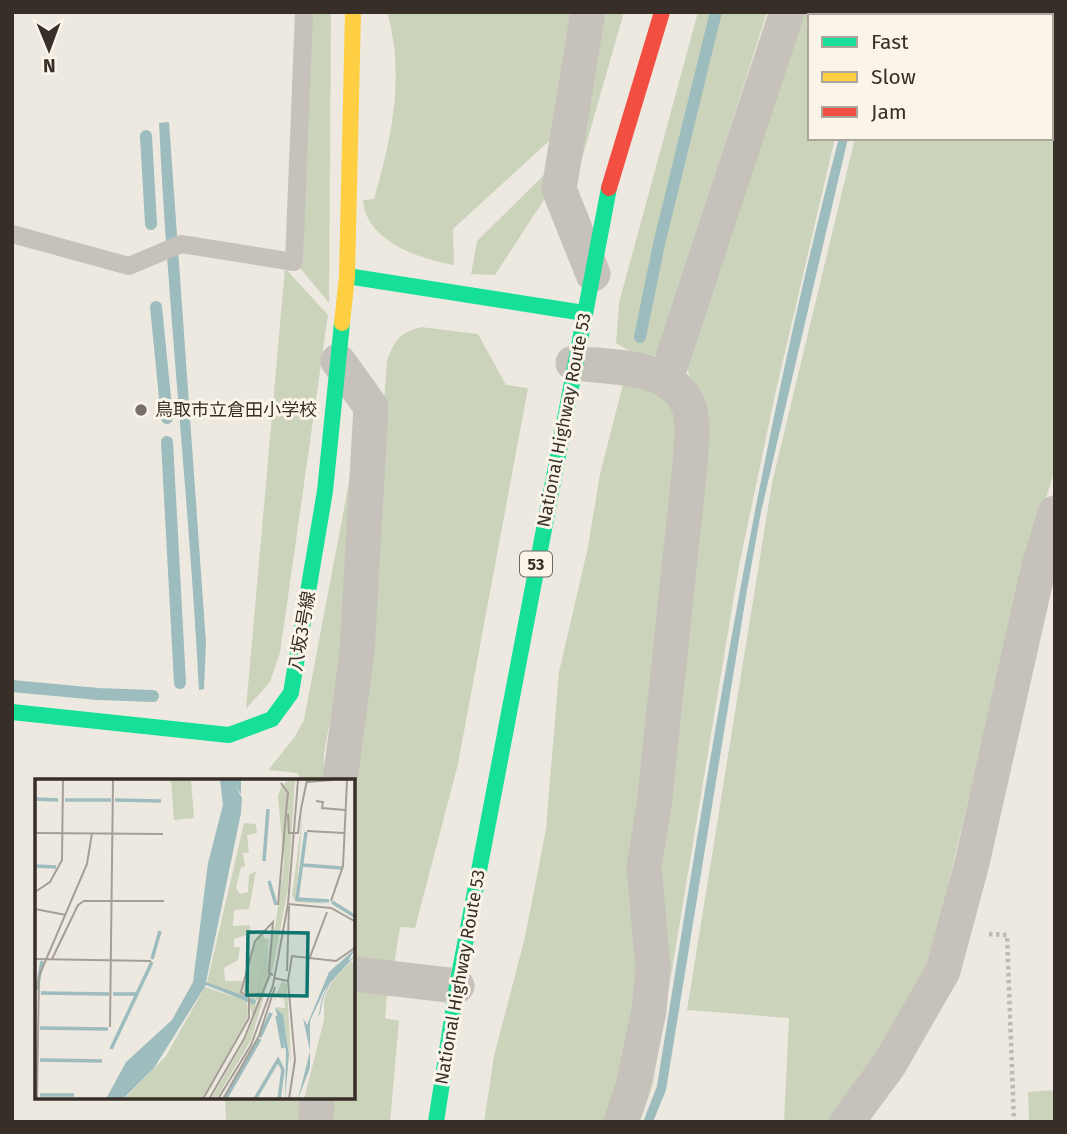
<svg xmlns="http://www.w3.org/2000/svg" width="1067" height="1134" font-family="'Fira Sans','Noto Sans JP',sans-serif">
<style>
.green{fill:#ccd3bb}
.water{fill:#9dbcbe}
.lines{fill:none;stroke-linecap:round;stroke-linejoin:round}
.stream{stroke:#9dbcbe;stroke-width:12}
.path{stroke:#bfb9b2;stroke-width:4.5;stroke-dasharray:3.5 3.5;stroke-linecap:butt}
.lane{stroke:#c6c1ba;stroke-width:18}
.street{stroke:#c6c1ba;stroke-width:35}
.fast{stroke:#16e098;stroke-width:16}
.slow{stroke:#ffcf43;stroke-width:16}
.jam{stroke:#f24e42;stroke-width:16}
.poi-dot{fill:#776f69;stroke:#faf4e9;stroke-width:2.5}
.labels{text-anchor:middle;stroke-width:6;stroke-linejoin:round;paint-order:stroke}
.shield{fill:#faf4e9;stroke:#726962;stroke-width:2}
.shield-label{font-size:16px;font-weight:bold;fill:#372e28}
.poi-label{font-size:18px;fill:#372e28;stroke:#faf4e9;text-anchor:start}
.street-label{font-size:18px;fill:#372e28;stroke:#faf4e9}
.inset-river{fill:none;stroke:#9dbcbe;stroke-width:3.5}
.inset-road{fill:none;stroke:#a49e97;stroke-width:2}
.view{fill:#0f766e;fill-opacity:0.15;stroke:#0f766e;stroke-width:3.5}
.inset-edge{fill:none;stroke:#372e28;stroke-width:3.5}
</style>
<rect width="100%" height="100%" fill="#ede9e1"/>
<!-- green -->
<path class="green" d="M309,12H331L329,303L300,268L303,264Z
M387,12H578L561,130L453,229L454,265C420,259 366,242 363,200L374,199C392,137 405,75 387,12Z
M599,12H624L572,194Z
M698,12H767L659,352L650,358L637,355L616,343L619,303Z
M797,12H870L869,16H810V138H835L775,395L739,566L653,1084L640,1122L700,399L687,369Z
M1051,27L1055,28V469L1020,583L927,973L836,1122H784L789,1018L687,1010L772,483L855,138H1051Z
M549,170L551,189L495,275L471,274L477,241Z
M285,268L328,315L280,653L270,682L246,709Z
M421,327L478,334L506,385L528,388L458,764L415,928L400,927L394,966L354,968V811L387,361C394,340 400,333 421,327Z
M623,384L655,389L680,413L646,951L608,1122H484L494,1056L525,937L546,829L559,672L588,547L600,474Z
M360,424L345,637L324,754V780H299L298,773L268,770L294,738L304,720Z
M354,982L388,985L385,1018L399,1021L390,1122H327V1097H354Z
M1055,1090V1122H1029L1028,1092Z
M225,1097H305V1122H226Z"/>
<!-- water -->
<path class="water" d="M169,122L206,643L204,689L199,690C189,501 168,312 159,123Z
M839,138H848L761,512L747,590L666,1090L653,1122H643L657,1086C708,769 757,450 839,138Z"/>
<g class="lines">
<!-- stream -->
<path class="stream" d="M146,136L151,224
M156,307L167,418
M640,337L659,244L716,12
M167,442L180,683
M12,686L98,694L153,696"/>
<!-- path -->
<path class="path" d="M989,934L1007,935L1014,1122"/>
<!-- lane -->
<path class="lane" d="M12,234L129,266L181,244L294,262L304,12"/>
<!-- street -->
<path class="street" d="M588,12L559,189L593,274
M1052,12L1055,14
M338,361L371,407L357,652L340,780
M573,363C613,368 676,364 690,410C694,426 691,447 690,464L654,806L644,867L653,967L649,1011L633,1086L621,1122
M666,379L787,12
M354,974L457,986
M316,1122L317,1097
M847,1122L889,1065L943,971L972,863L1039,566L1055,513"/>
<!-- fast -->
<path class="fast" d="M347,276L584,313
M12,712L229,735L272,719L291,693L325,491L342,323
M436,1122L457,986L609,188"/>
<!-- slow -->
<path class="slow" d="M342,323L347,276L353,12"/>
<!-- jam -->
<path class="jam" d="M609,188L662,12"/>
</g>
<!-- markers -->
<circle class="poi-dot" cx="141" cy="410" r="7"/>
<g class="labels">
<!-- shield labels -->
<rect class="shield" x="520" y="551.5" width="32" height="25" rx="5"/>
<g class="shield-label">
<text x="536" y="570">53</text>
</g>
<!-- poi labels -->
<g class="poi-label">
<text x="155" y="416">鳥取市立倉田小学校</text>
</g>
<!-- street labels -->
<g class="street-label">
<text transform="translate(564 420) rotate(-79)" y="6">National Highway Route 53</text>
<text transform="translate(302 631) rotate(-80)" y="6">八坂3号線</text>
<text transform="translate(460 977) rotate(-80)" y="6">National Highway Route 53</text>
</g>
</g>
<!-- overview -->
<g transform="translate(35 779)">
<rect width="320" height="320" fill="#ede9e1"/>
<path d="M136,1H156L159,39L139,41ZM253,1H260L253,109L237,195L218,240L214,222L221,226L223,221L215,220L216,216L208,212L221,162L229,150V159L234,160L232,179L239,144L237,158L240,148L249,84L243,17L247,6L254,19L249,5ZM268,31L261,119L292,125L261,123L257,117ZM209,44L221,45L222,54L212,56L214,74H208L210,87L206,88L201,109L205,115L213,113L214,96L221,92L214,130L199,131L198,147L215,146V155L199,160V168H205L203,181L189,189L190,202H208L206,213L213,219L172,204ZM316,182L321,187L320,320H269L289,241V220L296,204ZM235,197L216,261L181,320H176L210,261ZM247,202L252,205L256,284L248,237L241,228L250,229L249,220L242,218L238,223ZM170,208L212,222L213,238L167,320H89L131,277Z" fill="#ccd3bb"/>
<path d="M185,1H206V15L200,6L207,19L206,34L171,203L221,221L236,156L222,219L220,225H218L171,206L119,289L88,320H71L91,283L137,241L158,203L173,84L188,26ZM320,170L313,182L320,177L295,204L288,219L285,235L281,239L284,235L287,219L293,206L289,212L275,242V289L263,320L275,272L268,239L272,246L294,193ZM240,228L248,236L254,276L250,320L251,272Z" fill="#9dbcbe"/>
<path class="inset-river" d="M0,20L23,21M30,21H76M80,21L126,22M271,53L262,120L294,122M229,82L233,30M268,86L307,89M0,87L21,88M234,102L241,126M297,123L321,138M117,180L125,152M2,211L7,182M6,214L74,215M78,215H101M242,237L248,269M5,249L73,250M225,258L236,234M76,270L117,183M5,281L67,282M5,316H39M191,319L225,260M220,320L243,281L248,291L244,320"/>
<path class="inset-road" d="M272,3L297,1M246,4L253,14L252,23M281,22L288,23L287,29L310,31M266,30L272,1M253,35L254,54H263L266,30M272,52L309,54M0,54L128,55M0,113L15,103L27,81L28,1M76,122H129M296,122L308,87L312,1M253,125L296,129L321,143M243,126L252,23M0,130L31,136M275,178L292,133M0,180L116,182M17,180L43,126L49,122H76M252,192L254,127M239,199L253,202L260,281L254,320M253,202L257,177L301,182L321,168M75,248L78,1M2,320L4,197L52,85L57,54M168,320L214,239V218L206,213L208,206L220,162L238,143L234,194L238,196M174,320L209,260L235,195M183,320L216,266L238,206L253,125L263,1M188,320L224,257L240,208"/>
<path class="view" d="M213,153L273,154L272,217L212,216Z"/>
<rect width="320" height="320" class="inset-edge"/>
</g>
<!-- border -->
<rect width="1067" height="1134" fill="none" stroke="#372e28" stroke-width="28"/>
<!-- legend -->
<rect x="808" y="14" width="245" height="126" fill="#faf4e9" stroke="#aca59c" stroke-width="2"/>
<rect x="822" y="37" width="35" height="10" fill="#16e098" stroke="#aca59c" stroke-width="2"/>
<text x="871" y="49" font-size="21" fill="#372e28">Fast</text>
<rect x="822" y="72" width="35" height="10" fill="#ffcf43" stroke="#aca59c" stroke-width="2"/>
<text x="871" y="84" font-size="21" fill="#372e28">Slow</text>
<rect x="822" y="107" width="35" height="10" fill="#f24e42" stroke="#aca59c" stroke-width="2"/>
<text x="871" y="119" font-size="21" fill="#372e28">Jam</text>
<!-- north arrow -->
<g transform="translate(49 49) rotate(179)" stroke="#faf4e9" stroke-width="5" paint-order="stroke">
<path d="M0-5L12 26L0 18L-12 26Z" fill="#372e28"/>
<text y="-10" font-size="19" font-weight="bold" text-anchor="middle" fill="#372e28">N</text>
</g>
</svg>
